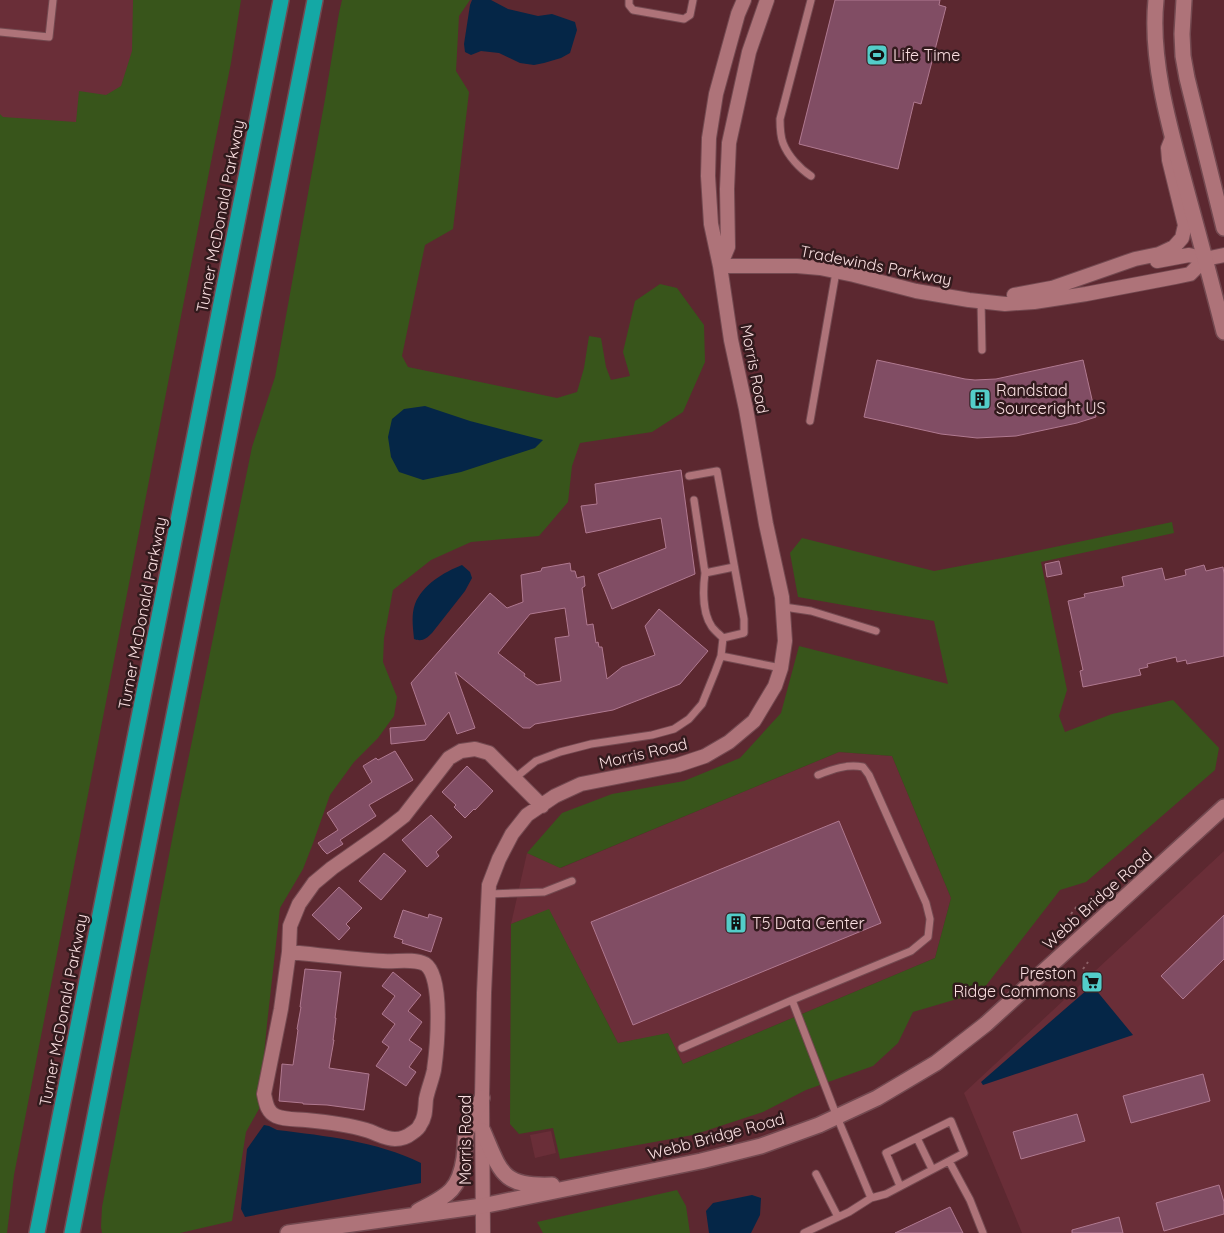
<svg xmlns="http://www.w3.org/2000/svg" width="1224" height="1233" font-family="Quicksand,sans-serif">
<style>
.built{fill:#6a2e38}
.green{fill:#38551b}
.water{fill:#052647}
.building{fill:#814d64;stroke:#b07990;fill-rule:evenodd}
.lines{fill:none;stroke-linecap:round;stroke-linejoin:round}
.lane-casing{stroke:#734950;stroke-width:9}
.street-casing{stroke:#734950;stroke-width:16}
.secondary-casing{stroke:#734950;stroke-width:18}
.highway-casing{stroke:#734950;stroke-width:18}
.path{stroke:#8c6066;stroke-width:2;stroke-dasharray:2.5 4;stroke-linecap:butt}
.lane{stroke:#ae7379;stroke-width:7}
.street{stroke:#ae7379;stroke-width:14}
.secondary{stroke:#ae7379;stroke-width:15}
.highway{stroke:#14a8a5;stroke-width:15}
.labels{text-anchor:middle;stroke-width:5;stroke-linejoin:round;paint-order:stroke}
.poi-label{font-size:16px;fill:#fadfe1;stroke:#321a1d;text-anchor:start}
.street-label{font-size:16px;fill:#fadfe1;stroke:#321a1d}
</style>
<rect width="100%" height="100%" fill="#5c2830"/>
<!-- built -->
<path class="built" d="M0,0H234L211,162L0,123Z
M839,752L892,756L951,898L935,958L683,1064L668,1034L618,1043L549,910L511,924L527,853L561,868Z
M1224,851V1233H1022L964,1093Z
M551,1131L556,1153L535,1158L530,1135Z"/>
<!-- green -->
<path class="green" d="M133,0H241L231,63L211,162L14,1175L7,1233H0V114L3,117L76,122L79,91L106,95L121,86L132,51Z
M342,0H470L459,16L456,71L469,92L453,229L425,245L402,356L408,367L557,398L577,392L584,368L589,336L601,338L606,367L611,380L630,376L623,352L635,301L660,284L677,288L704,325L705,362L683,412L652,432L580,443L572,466L568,502L539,536L471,542L431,560L393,590L384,638L383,662L397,697L394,716L378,738L354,762L330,795L312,846L303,869L280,908L267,1024L259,1109L246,1132L232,1221L180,1233H102L101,1227L102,1207L174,829L252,447L275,377L325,99L339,13Z
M1172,522L1174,533L1041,562L1067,690L1059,716L1065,732L1112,714L1173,700L1219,748L1215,770L1086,882L1060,890L981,992L913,1012L898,1043L873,1066L806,1090L763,1112L693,1135L560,1159L553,1128L519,1134L510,1124L511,924L549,909L618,1043L668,1033L683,1064L935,958L951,898L892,756L839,752L560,868L527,853L562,813L612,794L684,781L740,758L781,713L799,646L948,684L934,621L798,597L790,553L802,538L934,571L1008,557Z
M677,1190L686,1206L690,1233H543L537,1222Z"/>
<!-- water -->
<path class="water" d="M472,0H491L508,9L538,16L552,14L575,22L577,30L570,53L561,58L544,63L534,65L520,63L499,53L481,51L471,55L465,52L464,44L470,5Z
M425,406L470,421L543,440L535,448L461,472L423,480L399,472L391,457L388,437L392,419L404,409Z
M462,565L470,572L472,578L465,591L432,633C426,639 422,642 414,639C413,628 411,615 415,604C422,585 444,572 462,565Z
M1088,989L1096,990L1133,1035L983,1085L981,1082Z
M264,1125L269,1126L277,1130C326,1136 376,1141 421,1163V1183L245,1217L241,1209L247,1149Z
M752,1195L761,1198L760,1215L751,1233H709L706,1211L713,1203Z"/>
<!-- building -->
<path class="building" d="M835,0H940L939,5L946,7L921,104L914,102L898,169L799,144Z
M877,360L965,379L975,380L996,379L1083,360L1096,417L1077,423L1016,436L977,438L941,434L864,417Z
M681,470L695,574L612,609L598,574L666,548L661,518L586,533L581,506L597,504L595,484Z
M1059,561L1062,574L1047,577L1045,564Z
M570,563L571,571H575L577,578L584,576L585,586L582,588L587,625L593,624L596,643L598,642L599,647H602L607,679L622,667L655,655L645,626L659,609L708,651L680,684L613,710L535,724L530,728H523L455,672L475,728L457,734L449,712L425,740L391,744L390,728L426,725L411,683L490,593L507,608L523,602L521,575L541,571L542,568ZM565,608L569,636L555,638L561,681L537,685L524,676L525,674L498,653L530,614Z
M1204,565L1206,571L1223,567L1224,574V656L1187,664L1186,660L1177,662L1176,657L1147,664L1148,667L1139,669L1141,675L1083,687L1080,671L1083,670L1068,601L1085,597L1084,594L1124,586L1122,577L1162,568L1165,580L1186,575L1185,570Z
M395,751L413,780L369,805L376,816L340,840L343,844L327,854L323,850L318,843L338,830L327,813L372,782L363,766L376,758L378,760Z
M467,766L493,791L475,810L474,809L465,818L454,807L456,805L442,792Z
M431,815L452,837L436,852L439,856L427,867L402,840Z
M839,821L881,923L633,1025L591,922Z
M384,853L406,871L381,900L359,881Z
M339,887L362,908L346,924L350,928L339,940L312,915Z
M403,910L428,918L429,914L442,918L431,952L402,943L403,940L394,937Z
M1224,915V959L1183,999L1161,976Z
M305,969L341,972L335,1018H336L333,1040H334L329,1068L369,1074L364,1110L327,1105L303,1104V1103L279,1101L282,1064L293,1065L298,1030L297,1029L301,1007H300Z
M393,972L421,995L408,1011L422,1022L409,1040L422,1049L409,1067L416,1072L406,1086L376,1066L389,1047L382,1042L395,1024L382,1014L395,996L382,986Z
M1203,1074L1210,1101L1131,1123L1123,1096Z
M1077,1114L1085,1141L1021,1159L1013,1132Z
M1219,1185L1224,1202V1214L1164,1231L1156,1203Z
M950,1207L963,1233H895Z
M1119,1217L1123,1233H1072V1230Z"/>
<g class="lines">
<!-- lane casing -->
<g class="lane-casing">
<path id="lane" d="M629,0V5L633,10L684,19L690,15L693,0
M811,0L780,119C780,127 780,135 783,143C788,156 800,169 811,176
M0,32L49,37L53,0
M981,301L982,350
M810,421L836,272
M689,476L717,471L744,619V633L723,638
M694,500L705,573L734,567
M705,573C703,588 702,613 712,627C715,631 719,634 723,638L721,656
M784,607L811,611L876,631
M515,778L536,761L560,752L591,744L652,735L674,729L689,719L702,704L715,672L721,656L781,668
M489,894L544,892L572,881
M682,1048L792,1000
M917,1138L932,1169
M949,1161L970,1200L983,1233
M816,1174L838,1217
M871,1198L886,1194L964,1153L951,1121L886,1153L900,1186
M804,1233L849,1212L871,1198L837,1117L792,1000L911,951L928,937L930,919L926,903L869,775L863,767C847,764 833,769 818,775"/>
</g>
<!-- street casing -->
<g class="street-casing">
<path id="street" d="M1157,261L1189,255L1205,259L1224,255
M720,266H797L820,268L854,275L916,291L969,300L1005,304L1034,302L1086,294L1175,277L1190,274L1205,259
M720,266L728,247L727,189L729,143L749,52L767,0
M1049,289L1112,267L1135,259L1159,254L1174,247L1182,238L1185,225L1169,160L1168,148L1172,138
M1014,295L1057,287
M289,952C320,955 352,959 383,961C396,962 413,958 425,964C444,976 437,1049 434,1070C432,1080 428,1089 426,1099C425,1108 426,1117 420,1125C419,1128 415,1131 412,1133C407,1137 401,1139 395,1139C385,1139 376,1133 366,1130C346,1124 327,1122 306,1120C297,1119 285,1120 276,1116C267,1112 266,1103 264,1094L281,1009L289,952L290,926L299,904L314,883L332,868L382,833L404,816L449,758L461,751L475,749L489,753L542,806
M483,1233L482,1098L484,993L489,885L499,859L512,834L527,815L555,796L581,784L678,765L705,756L729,742L754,721L775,686L781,668L785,641L782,597L766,524L746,409L731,340L720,266L711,224L708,176L709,138L716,94L738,14L744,0"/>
</g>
<!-- secondary casing -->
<g class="secondary-casing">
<path id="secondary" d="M1156,0C1150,57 1168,122 1183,177C1197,229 1211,280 1224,332
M1184,0L1182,34L1183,56L1187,78L1224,228
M483,1131C501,1173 502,1187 552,1185
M418,1211C446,1196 459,1192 464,1158C465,1150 465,1142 466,1134C469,1123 477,1109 482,1098
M288,1233L482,1206L701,1161L761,1146L819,1125L877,1098L936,1063L986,1024L1224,807"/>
</g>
<!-- highway casing -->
<g class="highway-casing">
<path id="highway" d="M37,1233L281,0
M72,1233L315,0"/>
</g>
<!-- path -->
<path class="path" d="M1071,914L1077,906
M1083,969L1088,962"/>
<!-- lane -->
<use href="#lane" class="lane"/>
<!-- street -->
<use href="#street" class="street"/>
<!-- secondary -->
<use href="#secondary" class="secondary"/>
<!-- highway -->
<use href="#highway" class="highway"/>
</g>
<!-- icons -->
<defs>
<g id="stadium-square" transform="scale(1.125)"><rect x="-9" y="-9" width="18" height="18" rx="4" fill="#53cdc9" stroke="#321a1d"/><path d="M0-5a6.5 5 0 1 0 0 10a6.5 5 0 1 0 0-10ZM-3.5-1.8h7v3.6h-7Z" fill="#111"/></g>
<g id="building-square" transform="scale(1.125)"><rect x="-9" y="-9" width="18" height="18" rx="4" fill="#53cdc9" stroke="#321a1d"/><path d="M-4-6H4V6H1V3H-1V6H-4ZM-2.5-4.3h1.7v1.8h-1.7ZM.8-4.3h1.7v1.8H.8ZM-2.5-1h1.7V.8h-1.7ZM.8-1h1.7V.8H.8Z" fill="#111"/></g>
<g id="supermarket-square" transform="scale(1.125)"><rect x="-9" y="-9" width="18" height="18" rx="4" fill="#53cdc9" stroke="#321a1d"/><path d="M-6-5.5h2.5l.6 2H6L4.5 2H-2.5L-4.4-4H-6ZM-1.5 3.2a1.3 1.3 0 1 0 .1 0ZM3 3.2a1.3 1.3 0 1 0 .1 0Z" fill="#111"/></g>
</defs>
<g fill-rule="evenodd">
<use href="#stadium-square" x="877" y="55"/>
<use href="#building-square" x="980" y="399"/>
<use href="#building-square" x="736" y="923"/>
<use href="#supermarket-square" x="1092" y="982"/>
</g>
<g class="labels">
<!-- poi labels -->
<g class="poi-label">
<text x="893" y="61">Life Time</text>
<text x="996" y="396">Randstad<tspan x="996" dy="18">Sourceright US</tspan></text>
<text x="752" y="929">T5 Data Center</text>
<text x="1076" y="979" text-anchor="end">Preston<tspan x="1076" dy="18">Ridge Commons</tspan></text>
</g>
<!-- street labels -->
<g class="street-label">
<text transform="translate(220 216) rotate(-79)" y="6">Turner McDonald Parkway</text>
<text transform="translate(876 265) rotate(11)" y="6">Tradewinds Parkway</text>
<text transform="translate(755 369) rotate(79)" y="6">Morris Road</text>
<text transform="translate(142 613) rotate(-79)" y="6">Turner McDonald Parkway</text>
<text transform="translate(643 753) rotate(-13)" y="6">Morris Road</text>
<text transform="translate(1097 899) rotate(-42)" y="6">Webb Bridge Road</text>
<text transform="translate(63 1010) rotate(-79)" y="6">Turner McDonald Parkway</text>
<text transform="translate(716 1136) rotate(-15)" y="6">Webb Bridge Road</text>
<text transform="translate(465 1140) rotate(-90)" y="6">Morris Road</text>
</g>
</g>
</svg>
